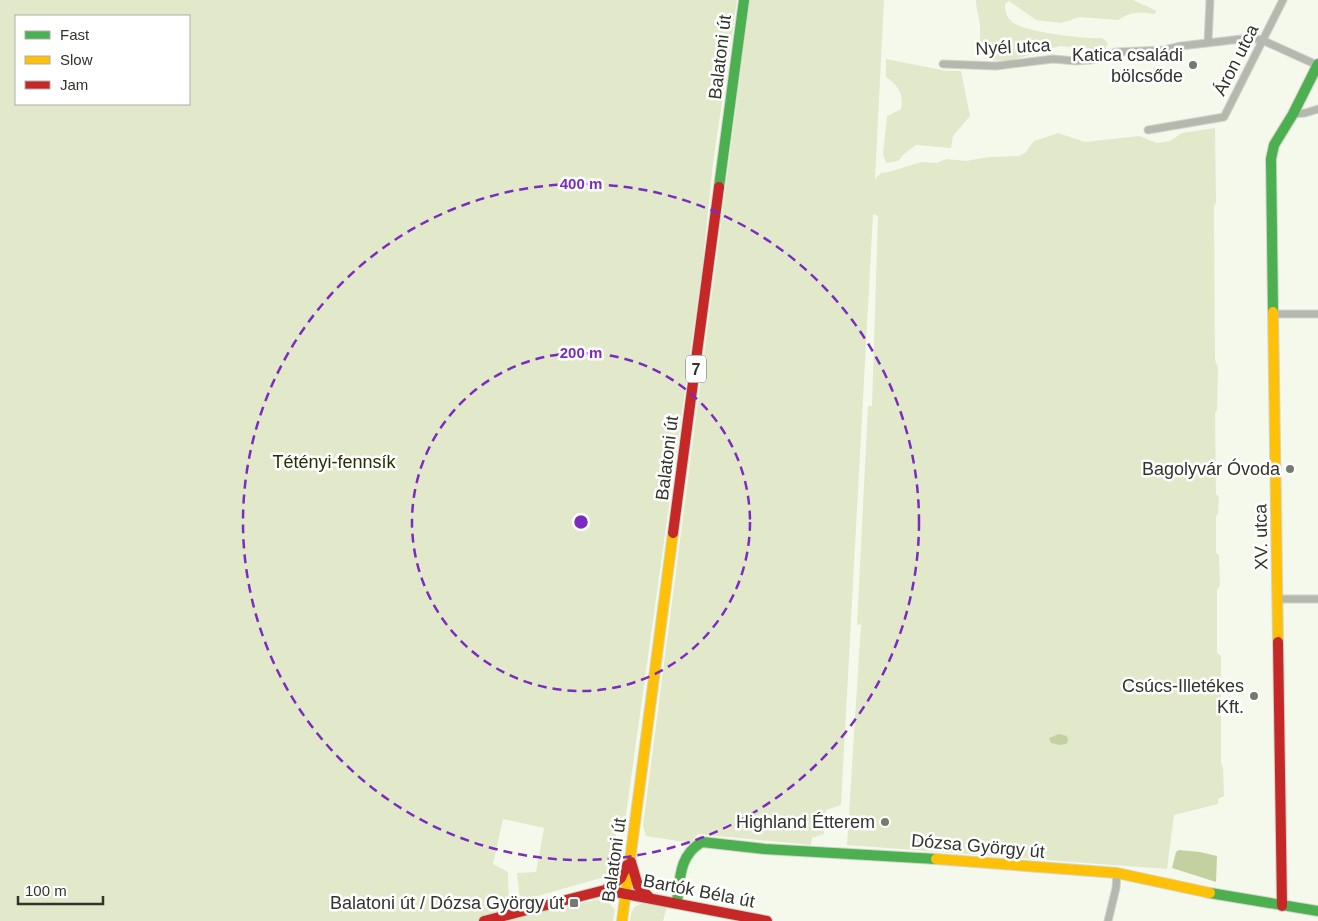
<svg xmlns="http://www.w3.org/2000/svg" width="1318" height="921" font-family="Arial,sans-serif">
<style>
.green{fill:#e1e9ca;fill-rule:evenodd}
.water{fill:#c3d09f}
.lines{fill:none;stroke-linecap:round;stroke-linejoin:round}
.street-casing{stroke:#d1d5ca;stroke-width:9}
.fast-casing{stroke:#d1d5ca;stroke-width:12}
.slow-casing{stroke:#d1d5ca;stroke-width:12}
.jam-casing{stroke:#d1d5ca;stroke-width:12}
.street{stroke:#b5b8ae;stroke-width:7}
.fast{stroke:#4caf50;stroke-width:10}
.slow{stroke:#ffc107;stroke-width:10}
.jam{stroke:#c62828;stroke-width:10}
.ring{fill:none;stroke:#7b2cbf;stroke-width:2.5;stroke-dasharray:9 6}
.poi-dot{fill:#76796f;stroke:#fff;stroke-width:2}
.labels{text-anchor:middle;stroke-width:5;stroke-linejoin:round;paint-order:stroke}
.shield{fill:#fff;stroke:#6f716b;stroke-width:1}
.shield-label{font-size:16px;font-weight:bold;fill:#31342b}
.street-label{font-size:18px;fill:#31342b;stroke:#fff}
.poi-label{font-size:18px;fill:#31342b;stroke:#fff;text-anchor:end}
.park-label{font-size:18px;fill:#262f00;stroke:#fff}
.centre{fill:#7b2cbf;stroke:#fff;stroke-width:2.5}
.ring-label{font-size:15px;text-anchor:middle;font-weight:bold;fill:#7b2cbf;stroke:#fff;stroke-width:5;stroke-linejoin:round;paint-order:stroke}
</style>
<rect width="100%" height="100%" fill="#f5f9ec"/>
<!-- green -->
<path class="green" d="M0,0H737L713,163L703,261L624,829H617L608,876L520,901L517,873L536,872L544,828L503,819L493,864L508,872L509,919L605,898L615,910L613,921H0ZM16,16H189V104H16Z
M750,0H884L875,179L881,173L889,172L921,162L936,163L947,159L966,161L989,157L1019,156L1025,153L1034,141L1058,133L1085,142L1139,136L1157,143L1170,141L1182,133L1215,128L1216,203L1214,206L1215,360L1218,368L1217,410L1215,413L1216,494L1219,497L1218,514L1216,516V553L1219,555L1220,586L1217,589V653L1221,656V763L1223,768L1224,796L1218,799V804L1174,815L1167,869L847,845L861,624L857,625L868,406H872L878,216L873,214L841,805L826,810L824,834L812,838L811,845L698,834L691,843L646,836L643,826Z
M976,0H1133L1157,11L1154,14C1140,11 1130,12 1118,20L1080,17L1061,23L1036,20L1009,1L1005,4C1005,12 1007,17 1012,22C1024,32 1085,39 1102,38L1108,43L1105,50L1060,46L1009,61L991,60C976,47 981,41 980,24C979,16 976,9 976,0Z
M886,59L947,71H961L970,116L953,136L951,148L916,145L903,155L898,161L886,163L883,154L887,116L901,109C904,94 898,85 886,77Z
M644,903L667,907L663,921H630C631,910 633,906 644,903Z"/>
<!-- water -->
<path class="water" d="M1059,734L1067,736L1068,741L1066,744L1060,745L1051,743L1049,738Z
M1179,850L1200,852L1217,856L1216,882L1172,868L1176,852Z"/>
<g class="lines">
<!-- street casing -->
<g class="street-casing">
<path id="street" d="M1208,42L1210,0
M943,64L996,66L1053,59L1076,61L1091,60L1116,52L1164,50L1181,46L1250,38L1262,40L1317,65
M1293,114L1305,113L1318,109
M1148,130L1224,117L1283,0
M1274,314H1318
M1278,599H1318
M1108,921L1116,888L1117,873"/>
</g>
<!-- fast casing -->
<g class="fast-casing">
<path id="fast" d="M719,187L744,0
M1273,312L1271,159L1274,145L1293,114L1318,64
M1210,893L1318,911
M677,902C680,879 679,855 702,842L765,849L936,859"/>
</g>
<!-- slow casing -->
<g class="slow-casing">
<path id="slow" d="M1273,312L1278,642
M936,859L1117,873L1210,893
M622,921L673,533"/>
</g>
<!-- jam casing -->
<g class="jam-casing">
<path id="jam" d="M673,533L719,187
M1278,642L1282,906
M631,862L638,886L649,897
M605,890L621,878L627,865
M484,921L605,890L767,921"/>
</g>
<!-- street -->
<use href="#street" class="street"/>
<!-- fast -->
<use href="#fast" class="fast"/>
<!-- slow -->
<use href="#slow" class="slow"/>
<!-- jam -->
<use href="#jam" class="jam"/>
</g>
<!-- distance rings -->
<g class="ring">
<circle cx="581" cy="522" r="169"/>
<circle cx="581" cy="522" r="338"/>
</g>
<!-- markers -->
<g class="poi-dot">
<circle cx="1193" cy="65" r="5"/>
<circle cx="1290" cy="469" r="5"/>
<circle cx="1254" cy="696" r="5"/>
<circle cx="885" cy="822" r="5"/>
<rect x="569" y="898" width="10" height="10" rx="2.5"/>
</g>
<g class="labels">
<!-- shield labels -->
<rect class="shield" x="686" y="355.5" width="20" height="27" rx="4"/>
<g class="shield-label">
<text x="696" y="375">7</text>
</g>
<!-- street labels -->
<g class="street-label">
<text transform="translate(1013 47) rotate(-3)" y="6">Nyél utca</text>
<text transform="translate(720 57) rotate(-83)" y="6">Balatoni út</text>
<text transform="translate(1236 60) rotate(-63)" y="6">Áron utca</text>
<text transform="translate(667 458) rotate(-83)" y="6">Balatoni út</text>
<text transform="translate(1261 537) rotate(-91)" y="6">XV. utca</text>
<text transform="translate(978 846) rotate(5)" y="6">Dózsa György út</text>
<text transform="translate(614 860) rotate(-82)" y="6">Balatoni út</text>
<text transform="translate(699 891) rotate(11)" y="6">Bartók Béla út</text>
</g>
<!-- poi labels -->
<g class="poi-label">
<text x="1183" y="61">Katica családi<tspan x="1183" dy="21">bölcsőde</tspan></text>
<text x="1280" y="475">Bagolyvár Óvoda</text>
<text x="1244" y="692">Csúcs-Illetékes<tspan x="1244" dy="21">Kft.</tspan></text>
<text x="875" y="828">Highland Étterem</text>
<text x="564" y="909">Balatoni út / Dózsa György út</text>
</g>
<!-- park labels -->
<g class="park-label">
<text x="334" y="468">Tétényi-fennsík</text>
</g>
</g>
<circle cx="581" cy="522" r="8" class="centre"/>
<g class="ring-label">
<text x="581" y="189">400 m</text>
<text x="581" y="358">200 m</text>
</g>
<!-- legend -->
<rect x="15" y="15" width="175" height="90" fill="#ffffff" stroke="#adaeaa"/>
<rect x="25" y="31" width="25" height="8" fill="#4caf50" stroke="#adaeaa"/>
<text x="60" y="40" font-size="15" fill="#31342b">Fast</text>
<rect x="25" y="56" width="25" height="8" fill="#ffc107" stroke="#adaeaa"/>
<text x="60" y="65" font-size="15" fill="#31342b">Slow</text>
<rect x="25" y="81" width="25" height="8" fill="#c62828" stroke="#adaeaa"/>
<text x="60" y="90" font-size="15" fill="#31342b">Jam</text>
<!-- scale -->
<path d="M18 896v8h85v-8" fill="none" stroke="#31342b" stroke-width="2.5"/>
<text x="25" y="896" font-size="15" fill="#31342b" stroke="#ffffff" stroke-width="4" paint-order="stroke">100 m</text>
</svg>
